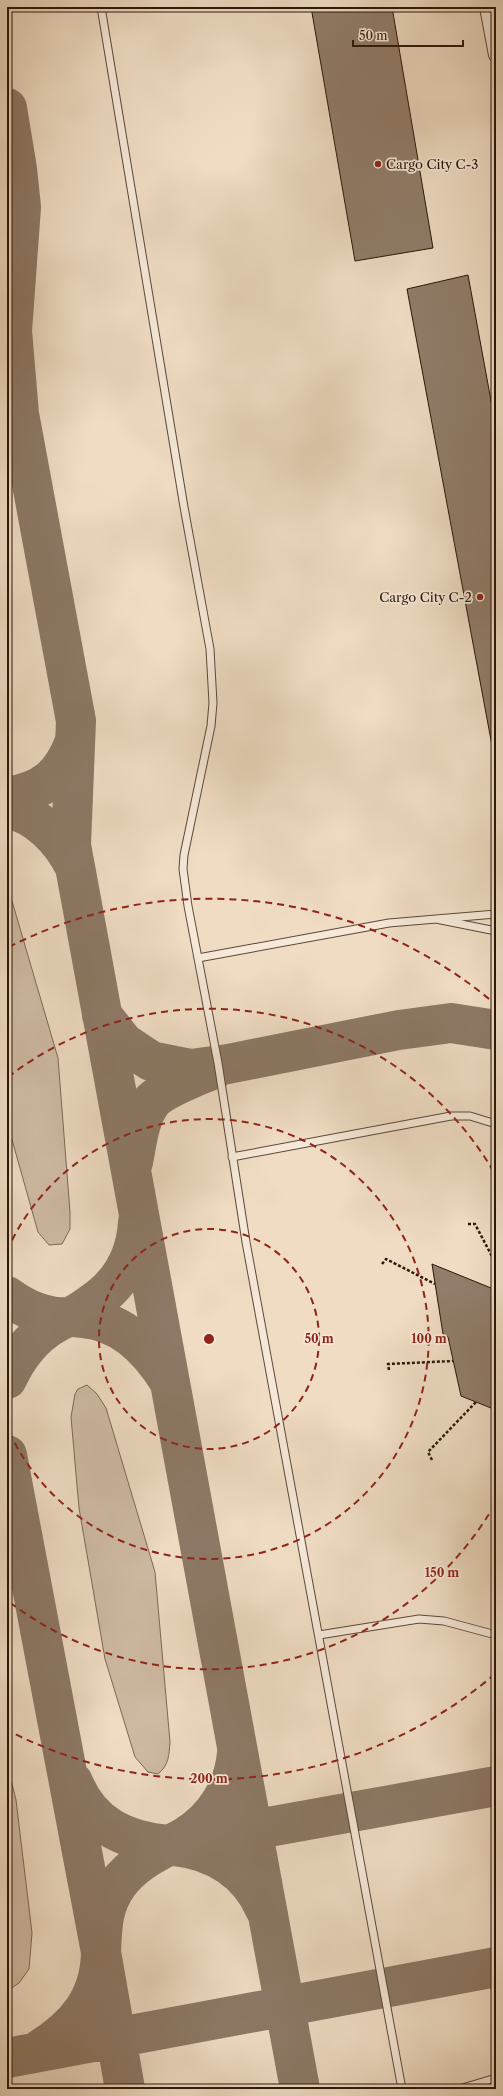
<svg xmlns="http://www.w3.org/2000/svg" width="503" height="2096" font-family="'Libre Caslon Text',serif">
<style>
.green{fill:#cebaa3;stroke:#7c6856}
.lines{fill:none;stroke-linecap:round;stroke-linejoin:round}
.taxiway{stroke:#8d7966;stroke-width:40}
.building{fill:#917d6a;stroke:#2b1609}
.lane-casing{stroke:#5c4838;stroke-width:9}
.street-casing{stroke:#5c4838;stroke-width:16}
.path{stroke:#2b1609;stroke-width:2.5;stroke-dasharray:3 2;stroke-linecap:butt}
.lane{stroke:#f5e8d8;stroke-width:7}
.street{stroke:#f5e8d8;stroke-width:14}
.ring{fill:none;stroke:#8f2418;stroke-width:2;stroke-dasharray:7 5}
.poi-dot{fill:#8f2418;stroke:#f5e8d8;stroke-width:1.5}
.labels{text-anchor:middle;stroke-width:3.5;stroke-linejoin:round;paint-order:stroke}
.poi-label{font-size:13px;fill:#2b1609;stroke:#f5e8d8;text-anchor:start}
.centre{fill:#8f2418;stroke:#f5e8d8;stroke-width:2}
.ring-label{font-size:12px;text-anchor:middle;font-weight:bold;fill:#8f2418;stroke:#f5e8d8;stroke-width:3.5;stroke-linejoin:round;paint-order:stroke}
</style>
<rect width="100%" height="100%" fill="#efdcc3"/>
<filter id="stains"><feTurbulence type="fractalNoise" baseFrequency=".005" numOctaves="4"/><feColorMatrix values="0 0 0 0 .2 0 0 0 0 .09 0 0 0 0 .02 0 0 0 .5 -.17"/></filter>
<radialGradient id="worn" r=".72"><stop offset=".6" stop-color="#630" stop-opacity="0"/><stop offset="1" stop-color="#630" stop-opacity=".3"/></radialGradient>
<!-- green -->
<path class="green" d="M7,884L58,1058L70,1212V1229L62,1244L49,1245L38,1232L7,1122Z
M87,1385L97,1394L106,1408L155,1572L170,1742C169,1755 169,1765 158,1774L148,1772L135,1757L105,1659L79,1508L71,1417L75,1394L78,1389Z
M7,1764L16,1800L32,1933L29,1969L19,1983L7,1991Z"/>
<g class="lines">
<!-- taxiway -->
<path class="taxiway" d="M7,108L17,169L21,207L12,331L19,414L76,721L71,845L300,2089
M7,797C44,791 62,776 75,741
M7,808C38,815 61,839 75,867
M102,1015L124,1043L151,1061L191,1069L228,1064L399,1030L451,1023L496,1030
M133,1162C137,1142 139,1118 152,1101C162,1090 201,1074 215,1069
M7,1296C23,1308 46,1319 67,1317C75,1316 84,1309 91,1304C120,1285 136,1258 138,1222
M7,1379C18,1355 32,1337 54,1324C58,1322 64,1318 68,1317C72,1316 79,1318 83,1318C122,1321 150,1350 169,1381
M7,1455L101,1952L125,2089
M73,1782C90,1825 125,1841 169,1845L496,1786
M175,1846C215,1850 249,1872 265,1909
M39,2050C76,2027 100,1999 101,1953C102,1927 102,1906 118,1884C136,1860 160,1851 185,1837C215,1819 234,1788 237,1753
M7,2058L496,1967"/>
</g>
<!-- building -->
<path class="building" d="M311,7H392L433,248L355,261Z
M468,275L496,428V767L407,289Z
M432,1264L496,1290V1410L461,1396L448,1337L443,1334Z"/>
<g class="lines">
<!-- lane casing -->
<g class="lane-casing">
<path id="lane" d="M101,7L184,507L210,649L213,703L211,726L184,855L183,869L188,906L218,1063L246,1242L402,2089
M496,914L436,919L496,931
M198,958L389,923L436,919
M232,1157L451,1116H470L496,1124
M319,1635L419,1619L444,1621L496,1635
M459,2089L496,2078"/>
</g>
<!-- street casing -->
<g class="street-casing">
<path id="street" d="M487,7L496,55"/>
</g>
<!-- path -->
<path class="path" d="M468,1224H475L496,1264
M382,1264L386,1259L435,1284
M492,1289L496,1276
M389,1370L388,1364L453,1361
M432,1460L428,1452L476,1402"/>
<!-- lane -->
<use href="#lane" class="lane"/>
<!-- street -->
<use href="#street" class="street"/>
</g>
<!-- distance rings -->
<g class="ring">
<circle cx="209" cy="1339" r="110"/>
<path d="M7 1251A220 220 0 1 1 7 1427"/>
<path d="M495 1504A330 330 0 0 1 8 1601M8 1077A330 330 0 0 1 495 1174"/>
<path d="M495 1674A440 440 0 0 1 9 1731M9 947A440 440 0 0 1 495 1004"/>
</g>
<!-- markers -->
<g class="poi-dot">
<circle cx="378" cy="164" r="4"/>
<circle cx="480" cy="597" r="4"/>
</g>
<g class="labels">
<!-- poi labels -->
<g class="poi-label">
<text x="386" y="169">Cargo City C-3</text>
<text x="472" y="602" text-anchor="end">Cargo City C-2</text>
</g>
</g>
<circle cx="209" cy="1339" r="6" class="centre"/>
<g class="ring-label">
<text x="319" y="1343">50 m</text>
<text x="429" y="1343">100 m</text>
<text x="442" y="1577">150 m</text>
<text x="209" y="1783">200 m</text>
</g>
<!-- margin -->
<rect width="503" height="2096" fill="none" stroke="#efdcc3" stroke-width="24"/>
<rect x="8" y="8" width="487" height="2080" fill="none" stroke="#2b1609" stroke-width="2"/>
<rect x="12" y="12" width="479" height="2072" fill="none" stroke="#2b1609"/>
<!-- scale -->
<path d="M353 40v6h110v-6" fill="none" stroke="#2b1609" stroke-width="2"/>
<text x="359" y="40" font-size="12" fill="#2b1609" stroke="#f5e8d8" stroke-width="3" paint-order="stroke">50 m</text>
<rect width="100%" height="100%" filter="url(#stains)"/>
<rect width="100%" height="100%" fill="url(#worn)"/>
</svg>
